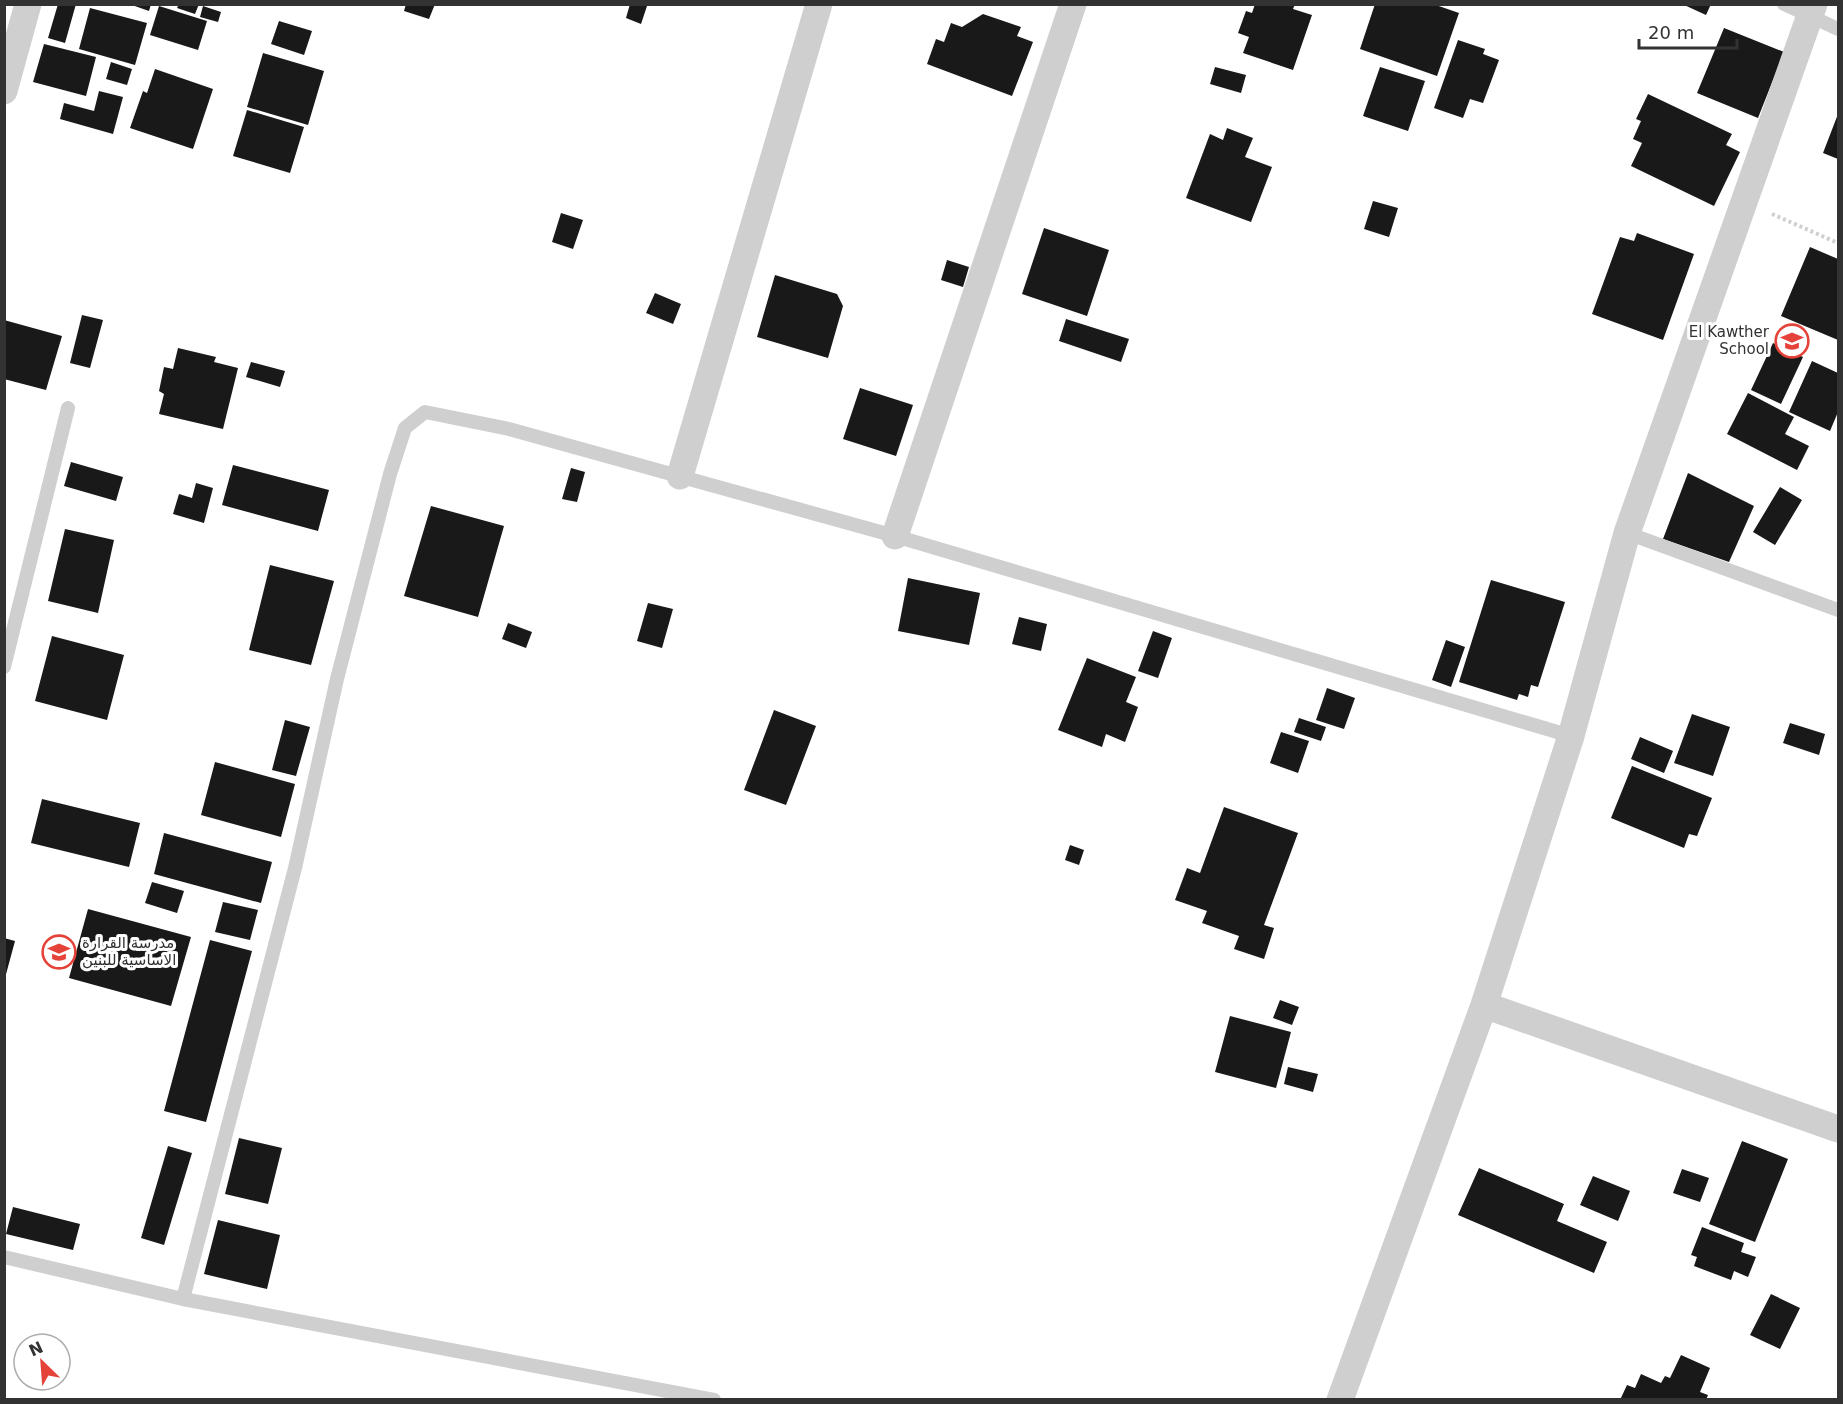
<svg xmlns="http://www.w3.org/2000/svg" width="1843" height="1404" font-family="'DejaVu Sans','Noto Naskh Arabic',sans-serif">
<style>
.building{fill:#191919}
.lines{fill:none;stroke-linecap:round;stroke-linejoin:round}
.path{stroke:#cfcfcf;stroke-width:4;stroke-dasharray:3 3;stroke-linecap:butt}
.lane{stroke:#cfcfcf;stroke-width:14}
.street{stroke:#cfcfcf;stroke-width:27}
.labels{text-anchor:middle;stroke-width:6;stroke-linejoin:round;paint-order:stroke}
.poi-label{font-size:15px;fill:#323232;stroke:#fff;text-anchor:end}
</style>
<rect width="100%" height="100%" fill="#fff"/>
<!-- building -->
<path class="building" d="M58,4H76L65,43L48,38Z
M129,4H151L149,11Z
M179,4H199L195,14L177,8Z
M406,4H435L429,19L404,11Z
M630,4L647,6L641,24L626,18Z
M1255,4H1295L1293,9L1312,15L1293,70L1243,53L1249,37L1238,33L1246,11L1252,13Z
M1375,4H1433L1459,13L1437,76L1360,49Z
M1682,4H1711L1706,15Z
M159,6L207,21L198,50L150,35Z
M203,6L221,12L218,22L200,17Z
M90,8L147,23L135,65L79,49Z
M983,14L1021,27L1017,36L1033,42L1012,96L927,64L936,39L944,42L951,23L962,27Z
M279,21L312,31L304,55L271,44Z
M1724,28L1784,52L1758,118L1697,93Z
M1458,40L1485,49L1483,54L1499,60L1483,103L1470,99L1463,118L1434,108Z
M44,44L96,57L86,96L33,82Z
M263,53L324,71L308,125L247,107Z
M111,62L132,69L127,85L106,79Z
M1215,67L1246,75L1241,93L1210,84Z
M1380,67L1425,81L1408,131L1363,116Z
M155,69L213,89L193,149L130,128L143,91L147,93Z
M99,91L123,97L113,134L60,119L64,103L94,111Z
M1648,94L1732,134L1726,145L1740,152L1714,206L1631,166L1642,143L1633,139L1641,121L1636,119Z
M247,110L304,127L290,173L233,156Z
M1838,114V159L1823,153Z
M1227,128L1253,138L1245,157L1272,167L1251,222L1186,198L1210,134L1223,140Z
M1373,201L1398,208L1389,237L1364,229Z
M561,213L583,220L573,249L552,242Z
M1044,228L1109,250L1087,316L1022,294Z
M1637,233L1694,254L1663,340L1592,314L1620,237L1634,241Z
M1810,247L1838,259V340L1781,316Z
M947,260L969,267L963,287L941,280Z
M775,275L837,294L843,306L828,358L757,337Z
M655,293L681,304L673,324L646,313Z
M82,315L103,320L90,368L70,363Z
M1066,319L1129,339L1121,362L1059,341Z
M4,320L62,336L46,390L4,379Z
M1773,343L1803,357L1781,404L1751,390Z
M178,348L216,357L214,362L238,368L223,429L159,414L164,394L159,391L164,367L173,369Z
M1812,361L1838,373V412L1830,431L1789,412Z
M251,362L285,371L280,387L246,377Z
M860,388L913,405L896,456L843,439Z
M1748,393L1794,417L1785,434L1809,446L1797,470L1727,434Z
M71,462L123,477L116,501L64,486Z
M233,465L329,490L318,531L222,505Z
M571,468L585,472L577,502L562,499Z
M1688,473L1754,506L1729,562L1663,539Z
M196,483L213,488L204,523L173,514L179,494L192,498Z
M1780,487L1802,500L1775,545L1753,532Z
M431,506L504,526L478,617L404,596Z
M65,529L114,540L98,613L48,601Z
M270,565L334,581L311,665L249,650Z
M908,578L980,593L969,645L898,631Z
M1491,580L1565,602L1538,687L1531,685L1528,697L1519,694L1517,700L1459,682Z
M648,603L673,609L662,648L637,641Z
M1019,617L1047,624L1041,651L1012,644Z
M508,623L532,632L526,648L502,639Z
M1153,631L1172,638L1158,678L1138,671Z
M52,636L124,655L107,720L35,701Z
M1446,640L1465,647L1451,687L1432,680Z
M1087,658L1136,677L1126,702L1138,707L1125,742L1106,734L1102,747L1058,730Z
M1327,688L1355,698L1344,729L1316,720Z
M774,710L816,726L786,805L744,790Z
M1692,714L1730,727L1713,776L1674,763Z
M1299,718L1326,727L1321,741L1294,732Z
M285,720L310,727L296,776L272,770Z
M1790,723L1825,734L1819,755L1783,743Z
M1281,732L1309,741L1298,773L1270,763Z
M1640,737L1673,751L1664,773L1631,759Z
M215,762L295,784L281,837L201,815Z
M1632,766L1712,798L1697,836L1689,834L1684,848L1611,818Z
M42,799L140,823L129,867L31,843Z
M1224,807L1298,833L1264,925L1274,928L1264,959L1234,949L1239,936L1202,923L1207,911L1175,900L1187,868L1200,873Z
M164,833L272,862L261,903L154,874Z
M1070,845L1084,850L1079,865L1065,860Z
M152,882L184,891L177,913L145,903Z
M223,902L258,910L250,940L215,932Z
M88,909L191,937L171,1006L69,978Z
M4,938L15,941L5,978L4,977Z
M210,940L252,951L206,1122L164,1111Z
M1280,1000L1299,1007L1292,1025L1273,1018Z
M1230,1016L1291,1032L1276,1088L1215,1072Z
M1288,1067L1318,1074L1313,1092L1284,1084Z
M239,1138L282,1148L268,1204L225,1194Z
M1742,1141L1788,1159L1755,1242L1709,1224Z
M168,1146L192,1153L164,1245L141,1238Z
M1479,1168L1564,1204L1557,1221L1607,1242L1594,1273L1458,1215Z
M1682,1169L1709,1178L1700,1202L1673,1193Z
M1593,1176L1630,1191L1618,1221L1580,1205Z
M13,1207L80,1224L73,1250L6,1234Z
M218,1220L280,1235L267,1289L204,1274Z
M1702,1227L1744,1243L1741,1252L1756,1257L1748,1277L1734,1271L1731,1280L1694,1266L1697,1257L1691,1255Z
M1771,1294L1800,1308L1780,1349L1750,1335Z
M1681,1355L1710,1368L1700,1392L1708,1395L1706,1400H1620L1627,1385L1635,1388L1641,1374L1661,1383L1665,1376L1670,1378Z"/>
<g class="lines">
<!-- path -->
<path class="path" d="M1772,214L1838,243"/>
<!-- lane -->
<path class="lane" d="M1784,4L1838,29
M1627,533L1838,610
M4,667L68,408
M4,1257L183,1299L714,1400
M183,1299L295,868L337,679L390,474L405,428L425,412L509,429L895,536L1571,736"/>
<!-- street -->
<path class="street" d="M4,91L28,4
M680,476L819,4
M895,536L1073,4
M1484,1005L1838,1129
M1340,1400L1484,1005L1571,736L1627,533L1814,4"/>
</g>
<!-- icons -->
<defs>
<g id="school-ring" transform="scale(1.725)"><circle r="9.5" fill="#fff" stroke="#e54339" stroke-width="1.5"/><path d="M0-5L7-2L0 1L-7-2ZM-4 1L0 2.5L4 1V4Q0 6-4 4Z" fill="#e54339"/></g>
</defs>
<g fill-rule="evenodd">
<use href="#school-ring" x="1792" y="341"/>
<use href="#school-ring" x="59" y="952"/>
</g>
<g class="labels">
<!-- poi labels -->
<g class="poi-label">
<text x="1769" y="337">El Kawther<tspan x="1769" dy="17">School</tspan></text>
<text x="82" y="948" text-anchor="start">مدرسة القرارة<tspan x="82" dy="17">الاساسية للبنين</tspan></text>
</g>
</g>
<!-- border -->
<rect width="1843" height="1404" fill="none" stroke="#323232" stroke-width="12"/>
<!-- north arrow -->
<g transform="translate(42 1362) rotate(335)"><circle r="28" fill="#ffffff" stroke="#adadad" stroke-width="1.5"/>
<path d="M0-4.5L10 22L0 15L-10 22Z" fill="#e54339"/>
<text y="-9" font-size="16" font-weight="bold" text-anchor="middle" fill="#323232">N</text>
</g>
<!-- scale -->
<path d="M1639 39v9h98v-9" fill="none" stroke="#323232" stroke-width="3"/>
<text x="1648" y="39" font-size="18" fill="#323232" stroke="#ffffff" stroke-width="4.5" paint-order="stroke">20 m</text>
</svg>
